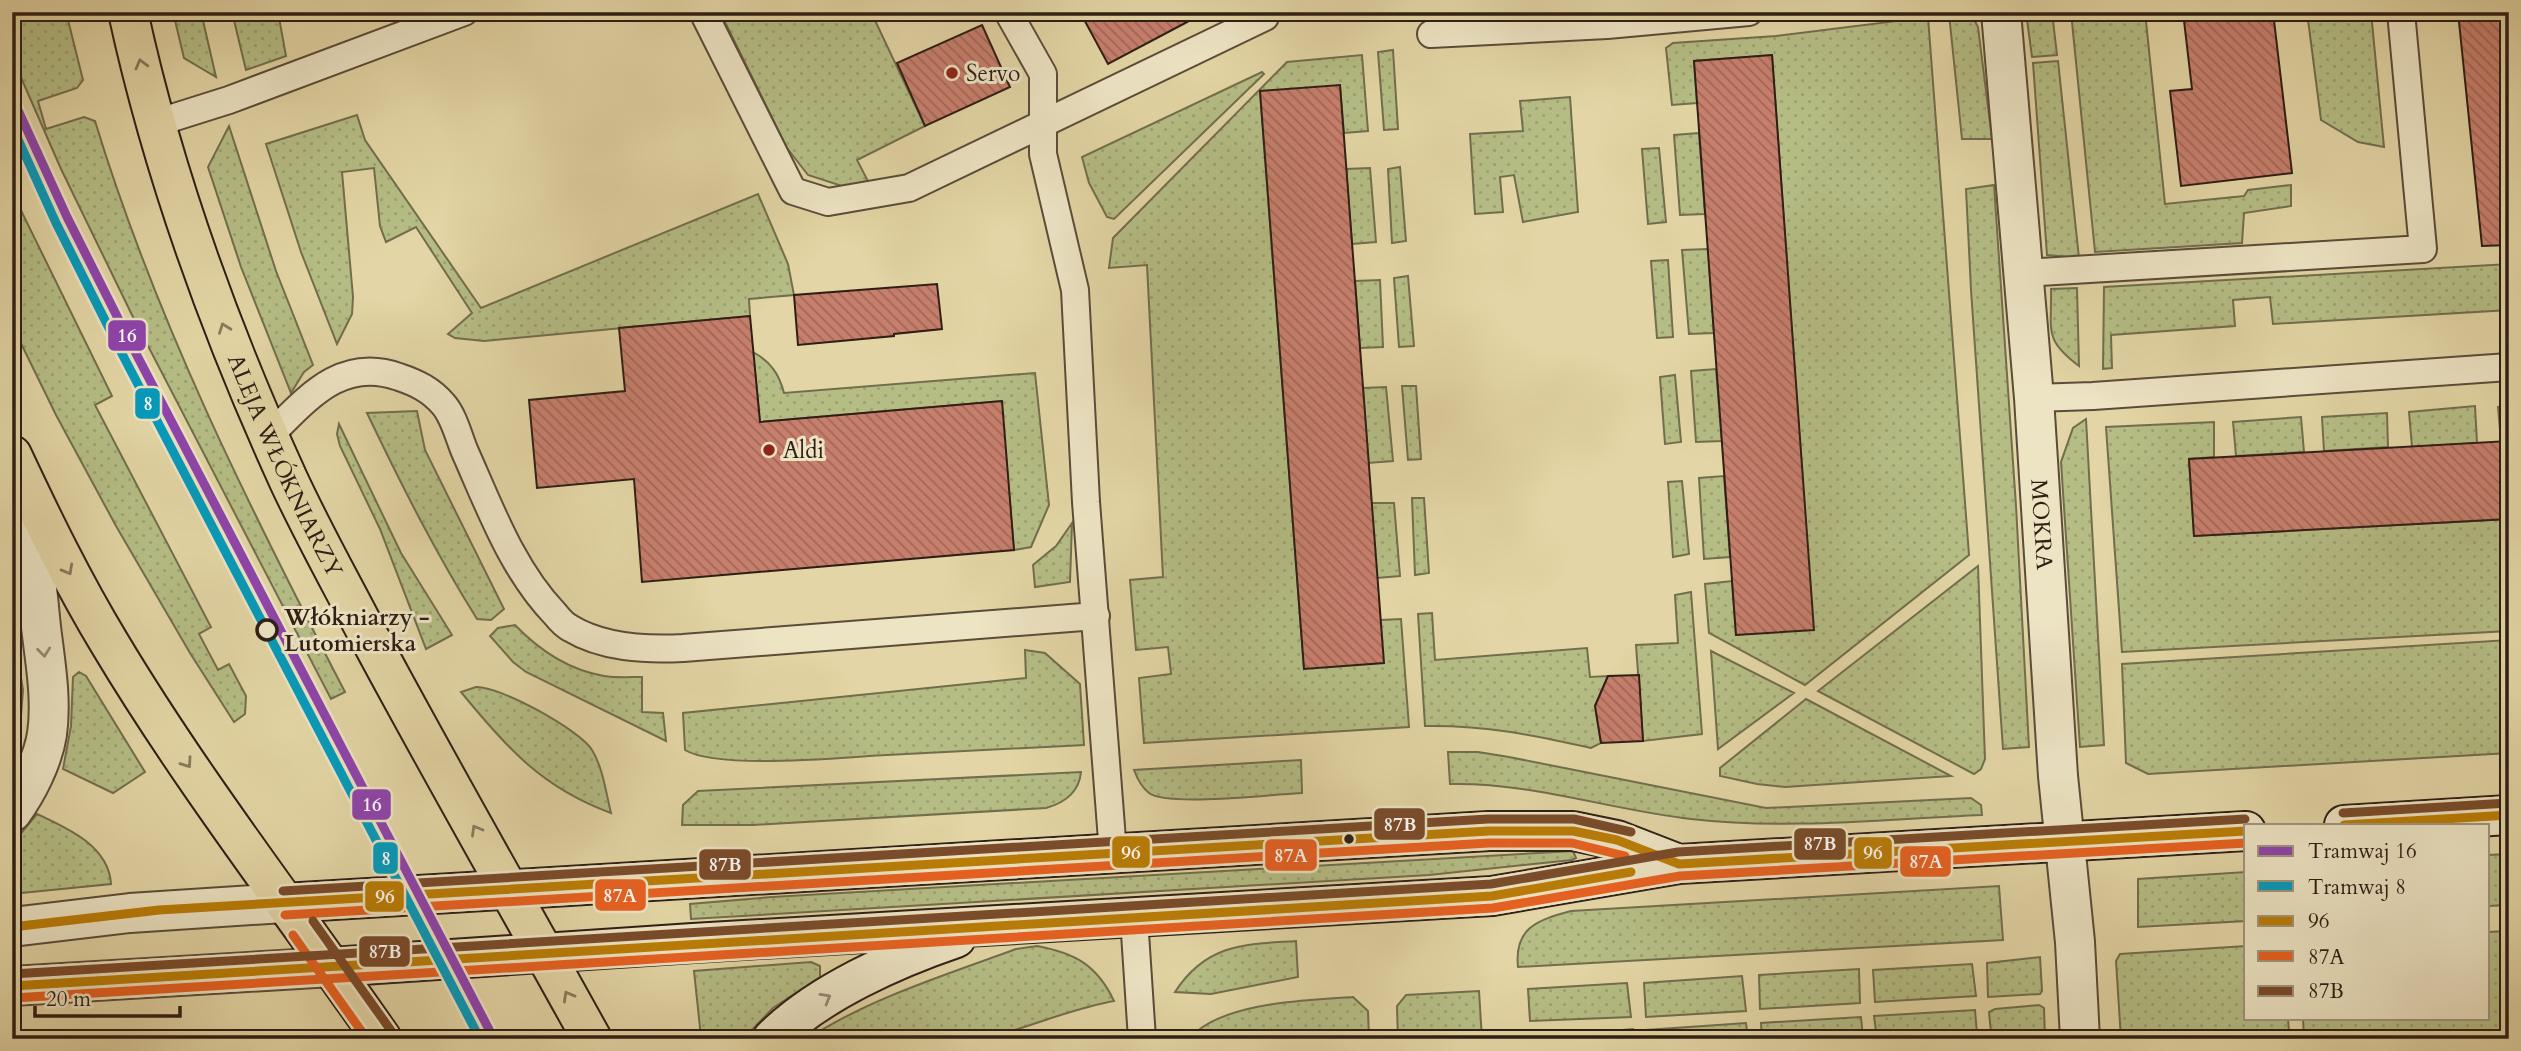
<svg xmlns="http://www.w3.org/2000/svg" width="2521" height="1051" font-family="Cardo,serif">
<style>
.grass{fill:url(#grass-dots);stroke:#726e4d;stroke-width:2}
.building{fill:url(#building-back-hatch);stroke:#2e1e15;stroke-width:2}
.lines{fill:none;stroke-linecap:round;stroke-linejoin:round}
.service-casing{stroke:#5b4c39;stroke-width:30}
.minor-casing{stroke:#5b4c39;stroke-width:42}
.tertiary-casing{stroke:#5b4c39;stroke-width:42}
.secondary-casing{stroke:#2e1e15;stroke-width:42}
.primary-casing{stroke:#2e1e15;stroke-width:42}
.service{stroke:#ede4c4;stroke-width:26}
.minor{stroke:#ede4c4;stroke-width:38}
.tertiary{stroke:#ede4c4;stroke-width:38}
.secondary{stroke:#ede4c4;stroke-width:38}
.primary{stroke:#e3d5a5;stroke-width:38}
.bus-1-casing{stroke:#ede4c4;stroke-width:14}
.bus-2-casing{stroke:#ede4c4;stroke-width:14}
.bus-3-casing{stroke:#ede4c4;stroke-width:14}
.bus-1{stroke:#bb7d06;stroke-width:9}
.bus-2{stroke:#e86121;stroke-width:9}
.bus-3{stroke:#7a4b2a;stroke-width:9}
.tram-1-casing{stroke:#ede4c4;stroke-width:14}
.tram-2-casing{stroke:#ede4c4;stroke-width:14}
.tram-1{stroke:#8e44ad;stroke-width:9}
.tram-2{stroke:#059bbc;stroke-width:9}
.oneway{stroke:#887a5d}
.oneway2{stroke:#978b75}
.poi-dot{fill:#8f2418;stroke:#ede4c4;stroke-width:2.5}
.stop-dot{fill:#ede4c4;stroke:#2e1e15;stroke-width:3.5}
.bus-dot{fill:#2e1e15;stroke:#ede4c4;stroke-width:2.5}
.labels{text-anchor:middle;stroke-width:6;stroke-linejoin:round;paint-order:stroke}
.poi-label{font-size:23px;fill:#2e1e15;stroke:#ede4c4;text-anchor:start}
.street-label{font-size:23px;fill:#2e1e15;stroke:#ede4c4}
.stop-label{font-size:23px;font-weight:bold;fill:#2e1e15;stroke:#ede4c4;text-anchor:start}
.line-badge{stroke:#ede4c4;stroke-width:2.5}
.badge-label{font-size:19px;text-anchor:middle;font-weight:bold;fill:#fff}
</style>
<defs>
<pattern id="grass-dots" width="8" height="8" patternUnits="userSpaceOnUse" patternTransform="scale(1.75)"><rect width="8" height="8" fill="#b5bd85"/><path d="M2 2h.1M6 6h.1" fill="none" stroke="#9ca272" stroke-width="1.8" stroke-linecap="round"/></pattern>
<pattern id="building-back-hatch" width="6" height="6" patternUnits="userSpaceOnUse" patternTransform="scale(1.75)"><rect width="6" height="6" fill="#c77f6d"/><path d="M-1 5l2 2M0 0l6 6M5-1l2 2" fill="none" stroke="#a26758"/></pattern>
</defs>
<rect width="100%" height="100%" fill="#e3d5a5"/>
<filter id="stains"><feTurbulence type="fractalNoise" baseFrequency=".00286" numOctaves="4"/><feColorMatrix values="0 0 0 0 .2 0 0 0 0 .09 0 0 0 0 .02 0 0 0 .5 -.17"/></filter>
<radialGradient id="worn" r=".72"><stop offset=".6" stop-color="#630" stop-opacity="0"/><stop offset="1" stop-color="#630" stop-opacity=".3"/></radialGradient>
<!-- grass -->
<path class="grass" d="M12,12H66L83,80L77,88L38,101L46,129L84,117L95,121C156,321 249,507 345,692L331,699L132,315L61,169L12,57Z
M173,12H201L216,77L184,58Z
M232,12H278L286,56L246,70Z
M720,12H871L925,126L857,160L870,185L851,189L808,175L787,148Z
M1970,12L1978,27L1992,139H1962L1949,14Z
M2026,12H2052L2057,55L2032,57Z
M2071,12H2145L2165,204L2244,196L2248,190L2291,185V206L2244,213L2242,243L2095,252Z
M2307,12H2371L2384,147L2358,142L2321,120Z
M1928,17L1969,555L1805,685L1709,633L1705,584L1732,581L1736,635L1813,626L1772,55L1694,61L1697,103L1672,105L1666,48L1673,43L1776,36Z
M1393,50L1398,129L1384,130L1378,52Z
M1362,55L1368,131L1344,133L1340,86L1260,92L1304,669L1380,620L1401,619L1409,727L1144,743L1139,678L1171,674L1168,647L1136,650L1130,580L1163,577L1147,265L1109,268L1113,238L1287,62Z
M2058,61L2079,258L2047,255L2033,63Z
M1262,72L1264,74L1114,219L1107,217L1089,183L1082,157Z
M1570,97L1578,212L1523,222L1514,175L1500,177L1503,212L1475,214L1470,134L1523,131L1520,101Z
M357,115L365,140L481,308L758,194L788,264L794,295L749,299L750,316L484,341L455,338L448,334L472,313L416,227L386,242L380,226L374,168L342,172L353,297L352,314L337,344L301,252L266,144Z
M229,126L276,271L313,365L304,372L291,393L241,267L208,167Z
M1699,133L1705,214L1680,215L1674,135Z
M1659,148L1666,222L1648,224L1642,149Z
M1400,167L1406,241L1392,243L1388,169Z
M1370,168L1376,242L1352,244L1346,169Z
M1994,185L2016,506L2029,747L2003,749L1971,290L1966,189Z
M12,192L112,396L95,405L211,627L199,634L218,670L229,664L246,696L245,714L234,722L190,653L116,526L56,415L12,325Z
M1708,249L1714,333L1689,334L1682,250Z
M1668,260L1673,337L1657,338L1651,261Z
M2509,264V310L2273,324L2270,297L2233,300L2235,326L2111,335L2112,368L2103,369L2104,287Z
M1408,276L1414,346L1399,347L1394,278Z
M1380,280L1383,347L1360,348L1355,281Z
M2077,288L2079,366C2043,339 2052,331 2051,289Z
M753,352C771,362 779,374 784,393L1035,373L1049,505L1031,547L1014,550L1001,401L760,422Z
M1716,369L1722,441L1696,442L1691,371Z
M1675,375L1681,442L1665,444L1660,377Z
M1402,386H1416L1421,459L1408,460Z
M1386,387L1393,461L1368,463L1363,388Z
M2475,406L2477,443L2412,447L2409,412Z
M2509,406V441H2501L2498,407Z
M417,411L425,450L504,609L491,620L477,619C435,552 401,484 367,413Z
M2387,413L2388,447L2324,451L2322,417Z
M2301,417L2304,452L2236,456L2233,422Z
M2086,419L2104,745L2080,747L2061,462L2073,428Z
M2214,422V457L2189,459L2194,536L2509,519V631L2122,652L2106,427Z
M339,424L401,553L452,635L426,649L380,529L340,446L337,434Z
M1724,476L1730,557L1704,559L1699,478Z
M1682,481L1689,554L1673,557L1668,482Z
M1412,498H1424L1429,573L1415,575Z
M1371,503H1394L1400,576L1377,578Z
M1072,523L1070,582L1035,587L1033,565L1056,546Z
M1978,566L1985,759L1981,769L1974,774L1818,691Z
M1691,592L1702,734L1643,741L1636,645L1678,643L1675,595Z
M1432,613L1435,660L1587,648L1590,677L1608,676L1595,706L1601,743L1591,748C1532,735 1486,725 1425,726L1418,614Z
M12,621L23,690L19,742L12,740Z
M515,625C539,650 569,670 604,676C616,678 630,677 642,677V712L663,713L666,741L526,672L513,662L490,636L498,628Z
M2509,640V753L2148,774L2126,763L2122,664Z
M1025,650L1045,653L1080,684L1084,745C1018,748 952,752 887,755C845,757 718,770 685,750L683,713L1026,678Z
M1711,651L1794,693L1718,749Z
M79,672L86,676L145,772L113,793L63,769L71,726L73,677Z
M476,687C500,686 580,730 592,750C603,768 606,793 611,813C542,788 506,747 461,692Z
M1806,699L1951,776L1785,787L1757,784L1720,776V768Z
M1448,752H1478L1509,757L1766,808L1971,798L1981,805L1982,815C1885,819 1787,830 1691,819C1611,810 1530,782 1450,784Z
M1301,760L1302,793C1274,794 1167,807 1149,793C1141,787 1137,778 1134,770Z
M1081,772C1079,793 1064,803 1046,808L753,825H682L683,805L698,791Z
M37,814C67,828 109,846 111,884L12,894V844Z
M1573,851L1576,858L1572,860L1429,875L691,919L690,904L772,897Z
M2509,854V905L2488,906V855Z
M2246,872V921L2138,927V879Z
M1999,886L2003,940L1518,967C1514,928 1537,920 1571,911Z
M2509,931V1031L2503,1032V1039H2304L2303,1018H2488V932Z
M1296,941L1298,977L1211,994L1175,992C1206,944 1244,944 1296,941Z
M1037,946C1075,953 1097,965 1114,1001C1069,1009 1028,1028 984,1039H807C870,998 946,975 1016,949Z
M2246,946V1018H2288L2289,1032L2190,1036V1039H2121L2116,961L2120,954Z
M2040,957L2042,991L2040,994L1988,997L1987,963Z
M811,962L820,966V977L773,1008L743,1039L701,1037L694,971Z
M1972,964L1976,996L1875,1002L1873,970Z
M1859,969L1860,1003L1760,1009L1759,975Z
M1742,976L1746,1011L1646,1017L1644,983Z
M1627,983L1631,1017L1530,1021L1528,989Z
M1479,991L1482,1039H1398L1397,1006L1406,995Z
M1353,997L1368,1011L1369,1039H1189C1220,1002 1308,1000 1353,997Z
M2039,1005L2044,1008L2045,1039H2035L2034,1030L1991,1033L1989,1012L1995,1009Z
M1975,1010L1977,1034L1877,1039L1874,1016Z
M1861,1017L1863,1039H1762L1761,1023Z
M1746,1023L1748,1039H1647L1646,1030Z
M1633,1029L1634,1039H1583L1587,1033Z"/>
<!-- building -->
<path class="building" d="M1080,12H1206L1108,64Z
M2183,12H2273L2292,173L2181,186L2170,91L2192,89Z
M2458,12H2509V245L2482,246Z
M982,25L1010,87L925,126L897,63Z
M1772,55L1814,630L1736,635L1694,61Z
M1340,85L1384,663L1304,669L1260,91Z
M937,284L942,329L894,334V336L798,345L794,295Z
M750,316L760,422L1002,401L1014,550L642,582L634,479L537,488L529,400L625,391L619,328Z
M2509,441V519L2194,536L2189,459Z
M1639,675L1643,741L1601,743L1595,706L1608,676Z"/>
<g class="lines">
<!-- service casing -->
<g class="service-casing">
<path id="service" d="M703,12L793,191L828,202L909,188L1265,17L1262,12
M1008,12L1043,74V154L1075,290L1086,502L1113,853
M1431,34L1607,25L1749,12
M156,123L229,100L464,12
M2023,273L2423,249L2401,12
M2034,398L2093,396L2509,367
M269,436C307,399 341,356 399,377C417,383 431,390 443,404C454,416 459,438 465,452C490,508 512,569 555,614C559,619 564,625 570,628C603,648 645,650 683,648L1096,616
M1134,918L1142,1039"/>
</g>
<!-- minor casing -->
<g class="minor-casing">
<g id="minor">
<path id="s1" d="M2001,12L2034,398L2058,776L2075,942L2080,1039"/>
</g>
</g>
<!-- tertiary casing -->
<g class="tertiary-casing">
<path id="tertiary" d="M12,812C28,790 43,760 47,734C52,699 45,661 41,627C36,581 32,535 27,489
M12,927L130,913L284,903
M12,986L332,967"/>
</g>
<!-- secondary casing -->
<g class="secondary-casing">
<path id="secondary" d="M2344,825L2509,815
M284,903L1489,831H1573L1617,840L1679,864
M332,967L693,943L1492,896L1679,864L2246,831
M772,1039C818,993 894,959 956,938"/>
</g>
<!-- primary casing -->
<g class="primary-casing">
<g id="primary">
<path id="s2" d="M128,12C163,173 220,330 288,479C312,531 340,581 366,631C439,768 517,903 592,1039"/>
<path d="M12,455C42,519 73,583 110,644C192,781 291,908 382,1039"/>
</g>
</g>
<!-- service -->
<use href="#service" class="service"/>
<!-- minor -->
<use href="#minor" class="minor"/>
<!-- tertiary -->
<use href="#tertiary" class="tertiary"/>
<!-- secondary -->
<use href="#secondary" class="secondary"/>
<!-- primary -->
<use href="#primary" class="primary"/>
<!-- bus-1 casing -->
<g class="bus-1-casing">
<path id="bus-1" d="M2344,825L2509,815
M12,927L159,910L1489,831H1573L1617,840L1679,864L2246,831
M12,986L1492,896L1631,872"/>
</g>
<!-- bus-2 casing -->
<g class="bus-2-casing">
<path id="bus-2" d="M285,915L1489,843H1572L1625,856
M293,935L367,1039
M13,998L1493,908L1680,876L2246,843"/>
</g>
<!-- bus-3 casing -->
<g class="bus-3-casing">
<path id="bus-3" d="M2343,813L2508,803
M283,891L1488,819H1574L1631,832
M313,921L392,1032
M12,974L1491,884L1678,852L2245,819"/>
</g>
<!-- bus-1 -->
<use href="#bus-1" class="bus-1"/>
<!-- bus-2 -->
<use href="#bus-2" class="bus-2"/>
<!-- bus-3 -->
<use href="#bus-3" class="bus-3"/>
<!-- tram-1 casing -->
<g class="tram-1-casing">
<path id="tram-1" d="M12,97L67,217L131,344L494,1039"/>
</g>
<!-- tram-2 casing -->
<g class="tram-2-casing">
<path id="tram-2" d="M12,126L56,223L120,350L480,1039"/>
</g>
<!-- tram-1 -->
<use href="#tram-1" class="tram-1"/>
<!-- tram-2 -->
<use href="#tram-2" class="tram-2"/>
</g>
<!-- one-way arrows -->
<defs><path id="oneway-chevron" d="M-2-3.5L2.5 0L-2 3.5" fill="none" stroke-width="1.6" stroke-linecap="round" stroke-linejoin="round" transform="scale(1.75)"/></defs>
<g class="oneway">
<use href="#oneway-chevron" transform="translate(141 64) rotate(-105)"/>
<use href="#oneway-chevron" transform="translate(224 328) rotate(-110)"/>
<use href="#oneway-chevron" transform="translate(68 570) rotate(61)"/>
<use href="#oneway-chevron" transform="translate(187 763) rotate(55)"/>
<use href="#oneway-chevron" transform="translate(476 830) rotate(-120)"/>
<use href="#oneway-chevron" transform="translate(568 996) rotate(-119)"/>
</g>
<g class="oneway2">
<use href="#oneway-chevron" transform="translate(44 652) rotate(84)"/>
<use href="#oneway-chevron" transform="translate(826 998) rotate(-30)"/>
</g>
<!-- markers -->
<g class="poi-dot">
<circle cx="952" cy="73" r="7"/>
<circle cx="769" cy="450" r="7"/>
</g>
<circle class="stop-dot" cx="267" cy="630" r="10"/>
<circle class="bus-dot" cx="1349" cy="839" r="6"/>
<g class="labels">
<!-- poi labels -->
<g class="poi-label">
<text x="966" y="81">Servo</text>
<text x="783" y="458">Aldi</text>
</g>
<!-- street labels -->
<g class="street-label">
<text dy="8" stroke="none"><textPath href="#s2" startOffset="481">ALEJA WŁÓKNIARZY</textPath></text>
<text dy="8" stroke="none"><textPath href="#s1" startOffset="514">MOKRA</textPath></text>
</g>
<!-- stop labels -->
<g class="stop-label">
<text x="284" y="625">Włókniarzy -<tspan x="284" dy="26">Lutomierska</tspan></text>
</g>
</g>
<g class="line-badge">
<rect x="107" y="319" width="40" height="33" rx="7" fill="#8e44ad"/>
<rect x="134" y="387" width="27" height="33" rx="7" fill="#059bbc"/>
<rect x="351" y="788" width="41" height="33" rx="7" fill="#8e44ad"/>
<rect x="1373" y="807" width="53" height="34" rx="7" fill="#7a4b2a"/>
<rect x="1793" y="827" width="54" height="34" rx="7" fill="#7a4b2a"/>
<rect x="1111" y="835" width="40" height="34" rx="7" fill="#bb7d06"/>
<rect x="1853" y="836" width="40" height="34" rx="7" fill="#bb7d06"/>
<rect x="1264" y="838" width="54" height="34" rx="7" fill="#e86121"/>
<rect x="372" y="841" width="27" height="34" rx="7" fill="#059bbc"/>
<rect x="1899" y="845" width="53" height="33" rx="7" fill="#e86121"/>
<rect x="698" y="848" width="54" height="33" rx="7" fill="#7a4b2a"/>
<rect x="594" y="878" width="53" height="34" rx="7" fill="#e86121"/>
<rect x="364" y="880" width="41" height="33" rx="7" fill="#bb7d06"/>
<rect x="358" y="935" width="53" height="33" rx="7" fill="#7a4b2a"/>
</g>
<g class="badge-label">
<text x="127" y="342">16</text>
<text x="148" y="410">8</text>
<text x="372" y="811">16</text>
<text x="1400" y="831">87B</text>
<text x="1820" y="850">87B</text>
<text x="1131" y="859">96</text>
<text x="1873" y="859">96</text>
<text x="1291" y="862">87A</text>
<text x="386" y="865">8</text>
<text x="1926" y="868">87A</text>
<text x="725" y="871">87B</text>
<text x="620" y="902">87A</text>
<text x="385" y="903">96</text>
<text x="385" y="958">87B</text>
</g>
<!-- margin -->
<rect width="2521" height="1051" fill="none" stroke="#e3d5a5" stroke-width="42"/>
<rect x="14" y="14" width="2493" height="1023" fill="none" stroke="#2e1e15" stroke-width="3.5"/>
<rect x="21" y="21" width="2479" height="1009" fill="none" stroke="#2e1e15" stroke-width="2"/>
<!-- legend -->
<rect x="2244" y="824" width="245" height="196" fill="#ede4c4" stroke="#a1957e" stroke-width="2"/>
<rect x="2258" y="846" width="35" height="10" fill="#8e44ad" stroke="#a1957e" stroke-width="2"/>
<text x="2308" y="858" font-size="21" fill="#2e1e15">Tramwaj 16</text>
<rect x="2258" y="881" width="35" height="10" fill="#059bbc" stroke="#a1957e" stroke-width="2"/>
<text x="2308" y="894" font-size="21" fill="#2e1e15">Tramwaj 8</text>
<rect x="2258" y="916" width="35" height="10" fill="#bb7d06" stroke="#a1957e" stroke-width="2"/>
<text x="2308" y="928" font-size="21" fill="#2e1e15">96</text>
<rect x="2258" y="951" width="35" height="10" fill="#e86121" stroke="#a1957e" stroke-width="2"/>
<text x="2308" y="964" font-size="21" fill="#2e1e15">87A</text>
<rect x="2258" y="986" width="35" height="10" fill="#7a4b2a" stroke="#a1957e" stroke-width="2"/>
<text x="2308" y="998" font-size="21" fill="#2e1e15">87B</text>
<!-- scale -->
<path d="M35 1006v10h145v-10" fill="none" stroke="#2e1e15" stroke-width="3.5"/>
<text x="46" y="1006" font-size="21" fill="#2e1e15" stroke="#ede4c4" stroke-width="5" paint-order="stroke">20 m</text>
<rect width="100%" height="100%" filter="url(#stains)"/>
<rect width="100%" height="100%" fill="url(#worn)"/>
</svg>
